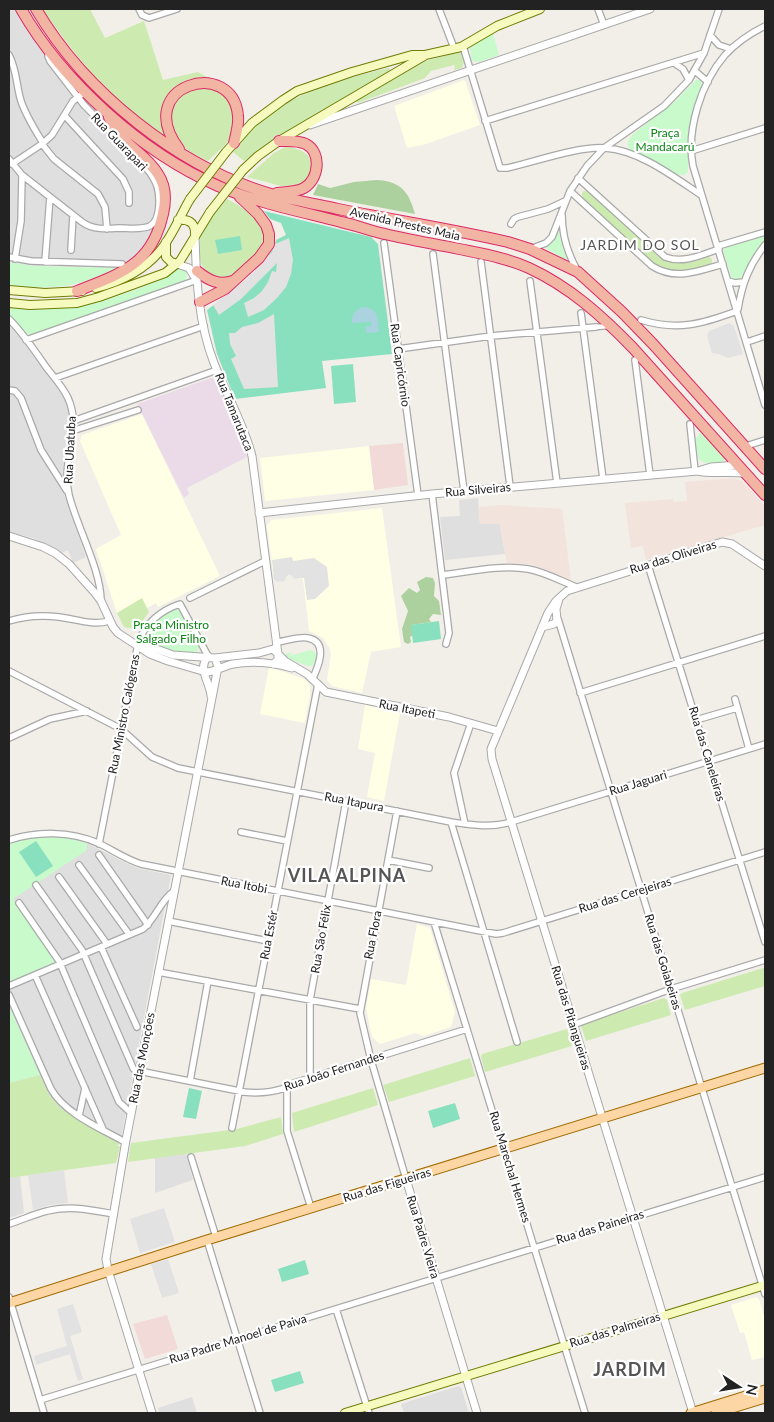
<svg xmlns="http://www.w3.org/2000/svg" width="774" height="1422" font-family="Lato,sans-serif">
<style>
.residential{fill:#e0dfdf}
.commercial{fill:#f2dad9}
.industrial{fill:#ebdbe8}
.education{fill:#ffffe5}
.military{fill:#f3e3dd}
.grass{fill:#cdebb0}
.forest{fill:#add19e}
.park{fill:#c8facc}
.pitch{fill:#88e0be}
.parking{fill:#e2e2e2}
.water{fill:#aad3df}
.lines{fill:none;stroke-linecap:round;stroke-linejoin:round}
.pedestrian-casing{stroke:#a9a9a9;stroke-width:7}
.minor-casing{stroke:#a9a9a9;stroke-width:8}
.tertiary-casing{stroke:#a9a9a9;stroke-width:9}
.secondary-casing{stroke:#707d05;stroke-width:10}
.primary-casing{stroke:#a06b00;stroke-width:11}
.trunk-casing{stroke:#dc2a67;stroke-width:12}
.pedestrian{stroke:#fff;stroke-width:4.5}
.minor{stroke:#fff;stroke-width:5.5}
.tertiary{stroke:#fff;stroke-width:7}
.secondary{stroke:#f7fabf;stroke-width:8}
.primary{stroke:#fcd6a4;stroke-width:9}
.trunk{stroke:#f2b4a3;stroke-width:10}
.secondary-bridge-casing{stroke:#707d05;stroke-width:10;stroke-linecap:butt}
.secondary-bridge{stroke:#f7fabf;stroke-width:8}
.labels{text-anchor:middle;stroke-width:4.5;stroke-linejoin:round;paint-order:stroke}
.park-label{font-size:12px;fill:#0c8416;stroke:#fff}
.street-label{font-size:12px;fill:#222;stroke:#fff}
.neighbourhood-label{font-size:14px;letter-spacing:1px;fill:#555;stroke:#fff}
.district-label{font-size:18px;font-weight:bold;letter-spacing:1px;fill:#555;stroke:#fff}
</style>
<rect width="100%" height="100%" fill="#f2efe9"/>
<!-- residential -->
<path class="residential" d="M9,9H18L149,169L161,198L152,235L142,253L123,268L33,266L9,262Z
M9,324L14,328L63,396L68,407L69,426L62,483L64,493L86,557L73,563L68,550L62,553L33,538L9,532Z
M478,498L480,524H500L505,554L445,560L440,517L460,516L459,500Z
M74,839L87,843L128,864L141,869L171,875L120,1144L9,1159V844L20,840Z
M186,1153L193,1180L155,1193V1158Z
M20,1176L24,1213L9,1218V1178Z
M458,1386L461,1387L469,1413H404L401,1404Z
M192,1397L197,1413H159L158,1408Z"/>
<!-- commercial -->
<path class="commercial" d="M403,443L408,485L374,490L369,446Z
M167,1315L178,1349L145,1359L133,1324Z"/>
<!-- industrial -->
<path class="industrial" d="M211,378H215L214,380L216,384L218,385L228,407L243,444L247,457L187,488L189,494L184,498L137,404Z"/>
<!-- education -->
<path class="education" d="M464,80L465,81L480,125L426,144L407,148L394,106Z
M142,414L220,576L158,607L156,603L147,608L142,599L117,613L96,549L121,535L80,441L82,435Z
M369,446L374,490L265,501L260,458Z
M382,508L401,647L371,652L362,693L332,686L327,680L331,654L330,649L323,638L309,631L303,579H294L292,576L289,575L286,577L285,581L277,582L274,580L267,526L271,520Z
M269,667L302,678L307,681L310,686V696L305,723L260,714Z
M365,705L400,713L384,801L367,797L375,753L358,749Z
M417,924L430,928L455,1012L451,1027L424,1036L415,1033L380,1044L372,1037L367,1013L366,1008L371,979L406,985Z
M756,1297L759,1299L765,1320V1357L752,1360L744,1332L740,1333L731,1305Z"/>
<!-- military -->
<path class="military" d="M734,478L742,481L765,506V525L646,560L643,546L631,548L625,503L673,499L674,502L687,501L685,482Z
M501,505L562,509L571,580L531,564L507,563L500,524H480L478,507Z"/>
<!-- grass -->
<path class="grass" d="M42,9H90L105,38L144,21L163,80L198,72L209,78C191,75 170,85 165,104C163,114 168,129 169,140C148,124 126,110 108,91C84,66 62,37 42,9Z
M459,52L462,54L464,62L462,68L454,70L455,66L454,65L431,71L425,78L358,103L355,101L356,99L422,62Z
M389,68L390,69V71L269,143L244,161L233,152C273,97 326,83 389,68Z
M200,87C218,89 234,98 234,118C234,123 234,129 232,134C227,145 216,153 208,161C198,156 188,152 181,144C174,138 173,132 172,123C169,103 182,92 200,87Z
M285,147C312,148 319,166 301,185L281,186L247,177L274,153Z
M587,190L658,256C676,267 689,260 708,256L712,259V263C708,267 703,267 697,269C680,272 669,272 654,264L585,201L582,196V192Z
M227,199C243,207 272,225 262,247C258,254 249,260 243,266C237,271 229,280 220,279C200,279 195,248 202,233C207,221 219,209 227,199Z
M142,598L149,612C142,622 137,632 124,627L117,613Z
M763,968L765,969V986L685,1010L680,995L682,993Z
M664,998L667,1000L671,1015L586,1041L581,1026L583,1024Z
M567,1029L572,1046L485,1072L481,1057L482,1054Z
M470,1058L475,1076L389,1102L383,1085Z
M40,1075L50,1096L60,1108L120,1144L117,1145L120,1147L116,1163L9,1178V1083Z
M373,1088L378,1105L294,1132L292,1113Z
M281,1117L283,1134L245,1146L128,1162L131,1143L237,1129Z"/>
<!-- forest -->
<path class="forest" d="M376,180C400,181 409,191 415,214L313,195L318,184L330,188L354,182Z
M426,577L433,578L435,583L434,596L439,601L441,615L433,614L429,619L431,622L412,625L413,635L410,637L411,642L408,644L404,642L402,629L408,611L401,596L409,588L417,593L420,590L417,582Z"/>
<!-- park -->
<path class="park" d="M493,33L499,55L479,62L472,61L470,48Z
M696,80H700L703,86L689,139L688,172L684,175L676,174L654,161L631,151C627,146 627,141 631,136L674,102Z
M558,228L563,249L567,259L566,260L544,247L552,242Z
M762,236L764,237L765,240L751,259L741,278L737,281L732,279L723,250L726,247Z
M9,262L33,266L123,268C87,285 47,292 9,285Z
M179,268L184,269L187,272L186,280L31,335L25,333L9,317V306C56,313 93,306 137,289C152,283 166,278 179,268Z
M703,429L726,456L723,462L708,464L699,460L695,440Z
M178,609L183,613L199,647L196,653L168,650L146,639C144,624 166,613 178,609Z
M310,650L315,652L317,659L312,666H308L284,657L283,655L292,652L290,656Z
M42,836L67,838L87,843V850L13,899L57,962L9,982V844L20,840Z
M9,1006L40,1075L9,1083Z"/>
<!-- pitch -->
<path class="pitch" d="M264,211L371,237L378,244L392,354L322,361L326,388L235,399L217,354L207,310C226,296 273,263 276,240L286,235L281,223L270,219Z
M240,236L242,250L218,254L215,240Z
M353,364L356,402L334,404L331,366Z
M439,621L441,639L413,643L411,625Z
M36,841L53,866L36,877L19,852Z
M189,1088L202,1091L196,1119L183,1117Z
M455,1103L460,1119L433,1128L428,1111Z
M305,1260L309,1274L282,1282L278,1269Z
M300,1371L304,1383L275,1392L271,1380Z"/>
<!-- parking -->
<path class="parking" d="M289,238L293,260L291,274L286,287L277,298L264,310L248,317L244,303L254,298L262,291L268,282L272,271L276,272L277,263L241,299L219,315L213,305L242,283L257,269L272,252L275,244Z
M274,314L278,387L244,389L231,359L236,356L230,344L229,333H235L242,327L258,323Z
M729,323L734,326L743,354L728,358L719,354L712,353L707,336L709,331Z
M292,557L293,561L314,558L327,567L329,586L315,599L307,600L304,578L294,579L292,576L289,575L286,577L285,581L277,582L274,580L272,560Z
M64,1170L68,1203L50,1205L33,1210L28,1175Z
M164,1208L175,1242L140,1253L130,1219Z
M168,1259L179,1293L162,1298L151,1264Z
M73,1304L82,1332L70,1336L83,1379L78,1381L70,1354L36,1365L34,1356L67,1346L57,1309Z"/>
<!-- water -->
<path class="water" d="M365,307C379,309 378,320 379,332L366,333V326H372L371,322L352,323C352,314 356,308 365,307Z"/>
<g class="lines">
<!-- pedestrian casing -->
<g class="pedestrian-casing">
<path id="pedestrian" d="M596,327L610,326"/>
</g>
<!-- minor casing -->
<g class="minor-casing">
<path id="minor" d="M139,9L142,15L149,18L177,9
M439,9L454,48
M598,9L604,25
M765,26C751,33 736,43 725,55C701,83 686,130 693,166L765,405
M710,35L719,45L731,49
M463,46L500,168H507C534,162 579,146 605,148C639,150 674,177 701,195
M9,55C17,70 16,85 21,101C26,116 35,130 43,143
M674,63L683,69L689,80
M695,71L708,82
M65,116L123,179L129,192V203
M485,121L704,53
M42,144L54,159L98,194L105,207L107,229
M691,151L765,128
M9,159L22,175L82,222C93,230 106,229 119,228C128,228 142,230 150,226C161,220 160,196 157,186C155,180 151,174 147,169L84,105L50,61L48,56L49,51
M12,164L42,144L52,135L73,101L85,92
M578,178L665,257C683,264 701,255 719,249
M570,191L652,266C676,281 698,271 723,264
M562,215C562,236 567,252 577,270
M511,224L514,219L518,217L548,209L565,201
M384,243L418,495
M718,246L765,232
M530,249L546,243L552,237L570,191L587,166L604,148L664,106L689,80L704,53L719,9
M71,250L73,215
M433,254L464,491
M9,257L31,261L122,264
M15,259L21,221L22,175
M45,262L50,197
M481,262L510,486
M530,281L557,483
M728,281L735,283L743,282
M738,309C742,284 749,265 765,245
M581,313L603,479
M9,319C23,333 35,351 46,367C54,377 63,387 68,398C71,405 73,413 73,420C73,445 63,470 69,495C77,527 101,570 101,601
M641,320C678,331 702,324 737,311
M26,340L197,280
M747,342L765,336
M398,349L491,336L596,327
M635,360L650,475
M55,378L204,326
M9,390L15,391L21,398L41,450L67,491
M73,421L217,370
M690,424L695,471
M72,431L138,410
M746,446L765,440
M432,494L449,633L446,644
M648,565L765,942
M442,575C468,572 502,564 528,569C545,572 561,581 576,587
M190,598L265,561
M558,619L765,1294
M9,621C25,616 43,615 59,617C76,619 92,626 109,621
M277,642C287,641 299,636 308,638C329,642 318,667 313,678
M9,671L121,729L152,757L178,768L451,822C472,825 490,828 511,822L765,744
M580,693L765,636
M735,699L749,749
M696,720L737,708
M9,738L50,719L87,711
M397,811L360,1013L371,1060L406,1179
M451,822L517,1042
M465,824L454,773L471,723
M241,832L287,841
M9,840C38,831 70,831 98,843C113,850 125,859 141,864L496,934L503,933L765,852
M99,844L138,644C144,624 161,610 180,604L208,656
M99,855L148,925
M388,860L429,868
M79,865L129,934
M59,877L107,944
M36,885L82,950L133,1068L138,1074
M19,903L59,961L119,1102L131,1113
M168,921L268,941
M434,922L585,1413
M101,947L137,1027
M158,972L360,1009
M35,975L103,1129
M9,986L143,929C156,918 160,901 174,891
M9,995L51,1089C65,1114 102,1129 125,1142
M573,1025L671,989L765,960
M139,1071L244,1092C259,1094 282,1092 294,1083L467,1029
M310,1078V1000L346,801
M190,1081L208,981
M287,1088V1131L311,1208
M79,1116L85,1088
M232,1128L318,684
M191,1157L216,1237
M9,1224C22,1220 34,1214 47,1211C69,1205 91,1210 114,1214
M207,1240L260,1413
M9,1297L44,1413
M336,1309L369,1413
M40,1400L765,1177"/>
</g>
<!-- tertiary casing -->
<g class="tertiary-casing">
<path id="tertiary" d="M310,125L650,9
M195,234C196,277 198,322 214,363C226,394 244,424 252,456L278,654V660L273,664
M177,264L189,268L196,279
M698,471C715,475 732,470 747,474
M259,513L432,494L698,471L711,467L738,465
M9,536L43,547L55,553L69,564L95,593L101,601L113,627L118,633L150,654L168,661L206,672C215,672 223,666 233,664C254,660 272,663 292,668
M542,627L554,624L557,621L556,609L559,599
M138,644L148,646L173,655L215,658L259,653L273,649L285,661L307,674L326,692L449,717L498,731
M208,656C197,669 210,682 211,696
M406,1179L477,1413
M152,1413L108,1270L106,1259L126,1140L218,667L215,658
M693,1413L492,759L491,749L548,613L556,601L567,591L722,542L732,544L765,566"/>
</g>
<!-- secondary casing -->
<g class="secondary-casing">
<path id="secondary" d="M226,152L252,123L283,100L297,91L352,72L412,55H425L461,47L497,26L540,9
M243,170L258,156L279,141L424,56
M178,220C188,219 195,222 195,233
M166,242V257L171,262L177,264
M96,288C119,282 143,271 159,252C172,237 180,216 190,199
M9,290L45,293L82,291
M9,303L30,305L77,303L99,297L165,273L180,261L210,212
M345,1413L765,1285"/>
</g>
<!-- primary casing -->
<g class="primary-casing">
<path id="primary" d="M9,1303L207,1240L765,1068
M691,1413L765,1390
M716,1413L765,1398"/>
</g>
<!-- trunk casing -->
<g class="trunk-casing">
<path id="trunk" d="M21,9C63,82 141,152 218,186C258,203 299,211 341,222C356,225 370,231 385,234C410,240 435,244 459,249C483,254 507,258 529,268C570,287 602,316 633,348L765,495
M36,9C85,92 178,167 271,194C293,200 315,204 338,209C394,220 452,229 508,242L530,249L578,272L622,312L653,344L765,469
M179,149C131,85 233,56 238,116C239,125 236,134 234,143
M277,193C286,192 297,192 304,188C319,179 322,153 306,144C298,140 288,141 279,141
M197,271C208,280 219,286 233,281
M77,291C120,274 152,265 163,214C166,201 166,186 158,174C148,157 130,148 118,133C114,128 111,122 109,117
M200,302L225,289L259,258L269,244V234L266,225L258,214L240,197"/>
</g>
<!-- pedestrian -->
<use href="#pedestrian" class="pedestrian"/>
<!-- minor -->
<use href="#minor" class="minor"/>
<!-- tertiary -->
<use href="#tertiary" class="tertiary"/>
<!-- secondary -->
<use href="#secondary" class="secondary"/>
<!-- primary -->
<use href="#primary" class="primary"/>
<!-- trunk -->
<use href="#trunk" class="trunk"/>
<!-- secondary-bridge casing -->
<g class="secondary-bridge-casing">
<path id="secondary-bridge" d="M190,199L226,152
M210,212L243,170"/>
</g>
<!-- secondary-bridge -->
<use href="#secondary-bridge" class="secondary-bridge"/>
</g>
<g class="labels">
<!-- park labels -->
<g class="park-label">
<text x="665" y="137">Praça<tspan x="665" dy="14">Mandacarú</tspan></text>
<text x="171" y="629">Praça Ministro<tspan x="171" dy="14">Salgado Filho</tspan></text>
</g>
<!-- street labels -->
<g class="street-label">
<text transform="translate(119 142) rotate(46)" y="4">Rua Guarapari</text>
<text transform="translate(405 224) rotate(13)" y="4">Avenida Prestes Maia</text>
<text transform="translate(400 365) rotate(82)" y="4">Rua Capricórnio</text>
<text transform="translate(234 412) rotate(68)" y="4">Rua Tamarutaca</text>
<text transform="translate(70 450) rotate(-87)" y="4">Rua Ubatuba</text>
<text transform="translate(478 490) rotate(-5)" y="4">Rua Silveiras</text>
<text transform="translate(673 557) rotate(-17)" y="4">Rua das Oliveiras</text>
<text transform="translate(407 709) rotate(11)" y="4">Rua Itapeti</text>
<text transform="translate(124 714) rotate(-79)" y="4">Rua Ministro Calógeras</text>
<text transform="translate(707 754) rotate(73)" y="4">Rua das Caneleiras</text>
<text transform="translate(638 783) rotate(-17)" y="4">Rua Jaguari</text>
<text transform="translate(354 802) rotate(11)" y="4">Rua Itapura</text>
<text transform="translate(244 885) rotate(11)" y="4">Rua Itobi</text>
<text transform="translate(625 895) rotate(-17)" y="4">Rua das Cerejeiras</text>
<text transform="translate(269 935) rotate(-79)" y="4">Rua Estér</text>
<text transform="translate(373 935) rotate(-79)" y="4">Rua Flora</text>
<text transform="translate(321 939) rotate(-80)" y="4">Rua São Félix</text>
<text transform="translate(663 962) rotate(73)" y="4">Rua das Goiabeiras</text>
<text transform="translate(571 1018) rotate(73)" y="4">Rua das Pitangueiras</text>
<text transform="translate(142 1058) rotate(-79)" y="4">Rua das Monções</text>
<text transform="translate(334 1071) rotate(-18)" y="4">Rua João Fernandes</text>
<text transform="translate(510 1167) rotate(73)" y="4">Rua Marechal Hermes</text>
<text transform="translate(387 1185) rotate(-17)" y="4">Rua das Figueiras</text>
<text transform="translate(600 1227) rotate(-17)" y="4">Rua das Paineiras</text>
<text transform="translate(423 1237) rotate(73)" y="4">Rua Padre Vieira</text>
<text transform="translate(615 1330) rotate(-17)" y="4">Rua das Palmeiras</text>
<text transform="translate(238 1339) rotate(-17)" y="4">Rua Padre Manoel de Paiva</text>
</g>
<!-- neighbourhood labels -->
<g class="neighbourhood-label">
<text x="640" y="250">JARDIM DO SOL</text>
</g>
<!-- district labels -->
<g class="district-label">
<text x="347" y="882">VILA ALPINA</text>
<text x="630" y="1376">JARDIM</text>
</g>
</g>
<!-- border -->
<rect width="774" height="1422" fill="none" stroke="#222222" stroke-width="20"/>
<!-- north arrow -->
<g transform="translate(739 1387) rotate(102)" stroke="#ffffff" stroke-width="4" paint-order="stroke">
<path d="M0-4L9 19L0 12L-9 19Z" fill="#222222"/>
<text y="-8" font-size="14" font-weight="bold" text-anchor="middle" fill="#222222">N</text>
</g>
</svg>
